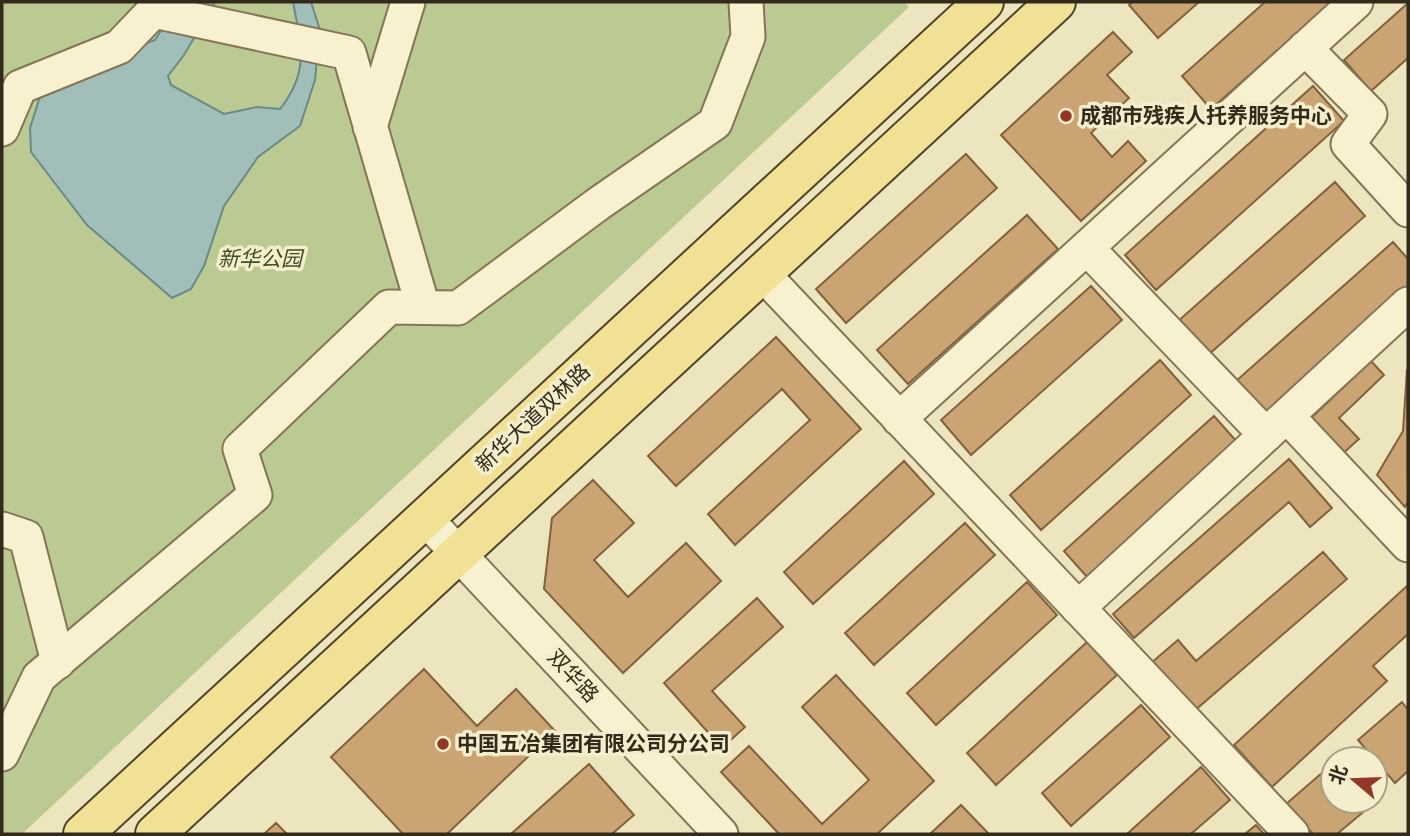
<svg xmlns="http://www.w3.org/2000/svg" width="1410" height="836" font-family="Bitter,'Noto Sans SC',serif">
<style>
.green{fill:#bbca92}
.water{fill:#a1beb9;stroke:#698b87;stroke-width:2}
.building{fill:#caa473;stroke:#82623d;stroke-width:2}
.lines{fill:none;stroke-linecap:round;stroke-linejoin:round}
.minor-casing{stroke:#847557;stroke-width:37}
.major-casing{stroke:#51422b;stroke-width:42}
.minor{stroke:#f8f1d0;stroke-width:33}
.major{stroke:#f1e194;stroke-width:38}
.poi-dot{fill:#923628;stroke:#f4eecc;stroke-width:2.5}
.labels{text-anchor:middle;stroke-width:7;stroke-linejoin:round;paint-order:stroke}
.poi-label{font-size:21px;font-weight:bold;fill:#332a1b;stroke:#f4eecc;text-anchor:start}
.park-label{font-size:21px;font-style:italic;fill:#3e4f22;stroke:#f4eecc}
.street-label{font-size:21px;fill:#332a1b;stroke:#f4eecc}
</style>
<rect width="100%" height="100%" fill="#ede5bd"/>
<!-- green -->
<path class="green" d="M2,2H904L909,7L22,834H2Z"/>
<!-- water -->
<path class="water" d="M179,2H215L184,55L168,76L171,85L224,114L257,107L280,109C310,71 301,45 293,2H311L320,30L315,80L300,126L258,157L224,206L204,266L191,289L172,298L87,225L31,152L30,128L44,84L155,40Z"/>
<!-- building -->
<path class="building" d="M1132,2H1199L1158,38L1129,5Z
M1265,2H1332L1211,109L1182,76Z
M1408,3V58L1371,91L1344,60Z
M1113,32L1132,52L1107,75L1129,98L1091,133L1112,157L1128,141L1146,161L1081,221L1001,135Z
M1313,86L1344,121L1156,290L1125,255Z
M966,154L997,188L846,323L816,289Z
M1335,182L1365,216L1207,356L1177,322Z
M1027,215L1058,249L908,384L877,350Z
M1393,242L1408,259V289L1266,415L1236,381Z
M1091,286L1122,320L971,455L941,420Z
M776,337L861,429L735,545L708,514L810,420L782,389L676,486L648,456Z
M1160,360L1191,395L1041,530L1010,495Z
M1371,361L1384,375L1339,418L1359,439L1340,456L1308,421Z
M1407,369L1408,502L1405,507L1377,475L1403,431Z
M1214,416L1245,451L1095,586L1064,551Z
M1289,459L1332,508L1310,527L1289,502L1134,638L1113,614Z
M904,461L934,494L813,604L784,572Z
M593,480L634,523L594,560L628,597L686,543L721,581L623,673L544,589L552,518Z
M965,523L995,555L874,665L845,633Z
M1323,552L1347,579L1193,712L1151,663L1178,640L1196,661Z
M1027,582L1057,615L936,725L907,693Z
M1408,585V634L1373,666L1387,681L1272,787L1234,745Z
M757,598L783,627L712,691L745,727L722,748L664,683Z
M1087,642L1117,675L996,785L967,753Z
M424,669L477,726L516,689L555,731L447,834H403L331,757Z
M836,675L934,781L877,834H779L721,772L749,746L822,824L869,780L802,707Z
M1402,702L1408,710V771L1395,783L1358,740Z
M1141,705L1170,737L1071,826L1042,793Z
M589,764L634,815L612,834H511Z
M1330,766L1333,770V801H1360L1367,809L1337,834H1313L1286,804Z
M1201,767L1230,800L1191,834H1127Z
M961,805L989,834H930Z
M276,823L287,834H264Z
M1256,825L1264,834H1245Z"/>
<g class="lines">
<!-- minor casing -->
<g class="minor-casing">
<path id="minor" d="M154,11L349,53L423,307
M1305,48L1370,114L1348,144L1408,210
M370,127L408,2
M2,129L20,87L119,47L162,2
M1087,248L1266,435
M762,273L1292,834
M1287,416L1408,545
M899,419L1356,2
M425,518L721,834
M2,529L26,537L58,662
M1078,608L1408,304
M2,754L39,677L255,495L240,449L389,307L458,308L598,204L715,123L748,37L746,2"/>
</g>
<!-- major casing -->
<g class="major-casing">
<path id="major" d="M83,834L984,2
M155,834L1056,2"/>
</g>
<!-- minor -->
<use href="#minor" class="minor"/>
<!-- major -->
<use href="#major" class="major"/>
</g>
<!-- markers -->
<g class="poi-dot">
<circle cx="1066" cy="116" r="7"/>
<circle cx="443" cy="744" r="7"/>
</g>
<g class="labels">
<!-- poi labels -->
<g class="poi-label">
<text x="1080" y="123">成都市残疾人托养服务中心</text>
<text x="457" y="751">中国五冶集团有限公司分公司</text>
</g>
<!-- park labels -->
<g class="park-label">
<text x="260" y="266">新华公园</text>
</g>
<!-- street labels -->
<g class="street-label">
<text transform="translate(533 418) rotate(-43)" y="7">新华大道双林路</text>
<text transform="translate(573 676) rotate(47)" y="7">双华路</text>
</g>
</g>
<!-- border -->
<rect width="1410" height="836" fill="none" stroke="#332a1b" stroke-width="7"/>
<!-- north arrow -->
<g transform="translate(1354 780) rotate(289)"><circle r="33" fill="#f4eecc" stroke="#a7a085" stroke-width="2"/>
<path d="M0-5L12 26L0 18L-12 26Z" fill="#923628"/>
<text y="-10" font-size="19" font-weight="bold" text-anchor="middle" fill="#332a1b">北</text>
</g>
</svg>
